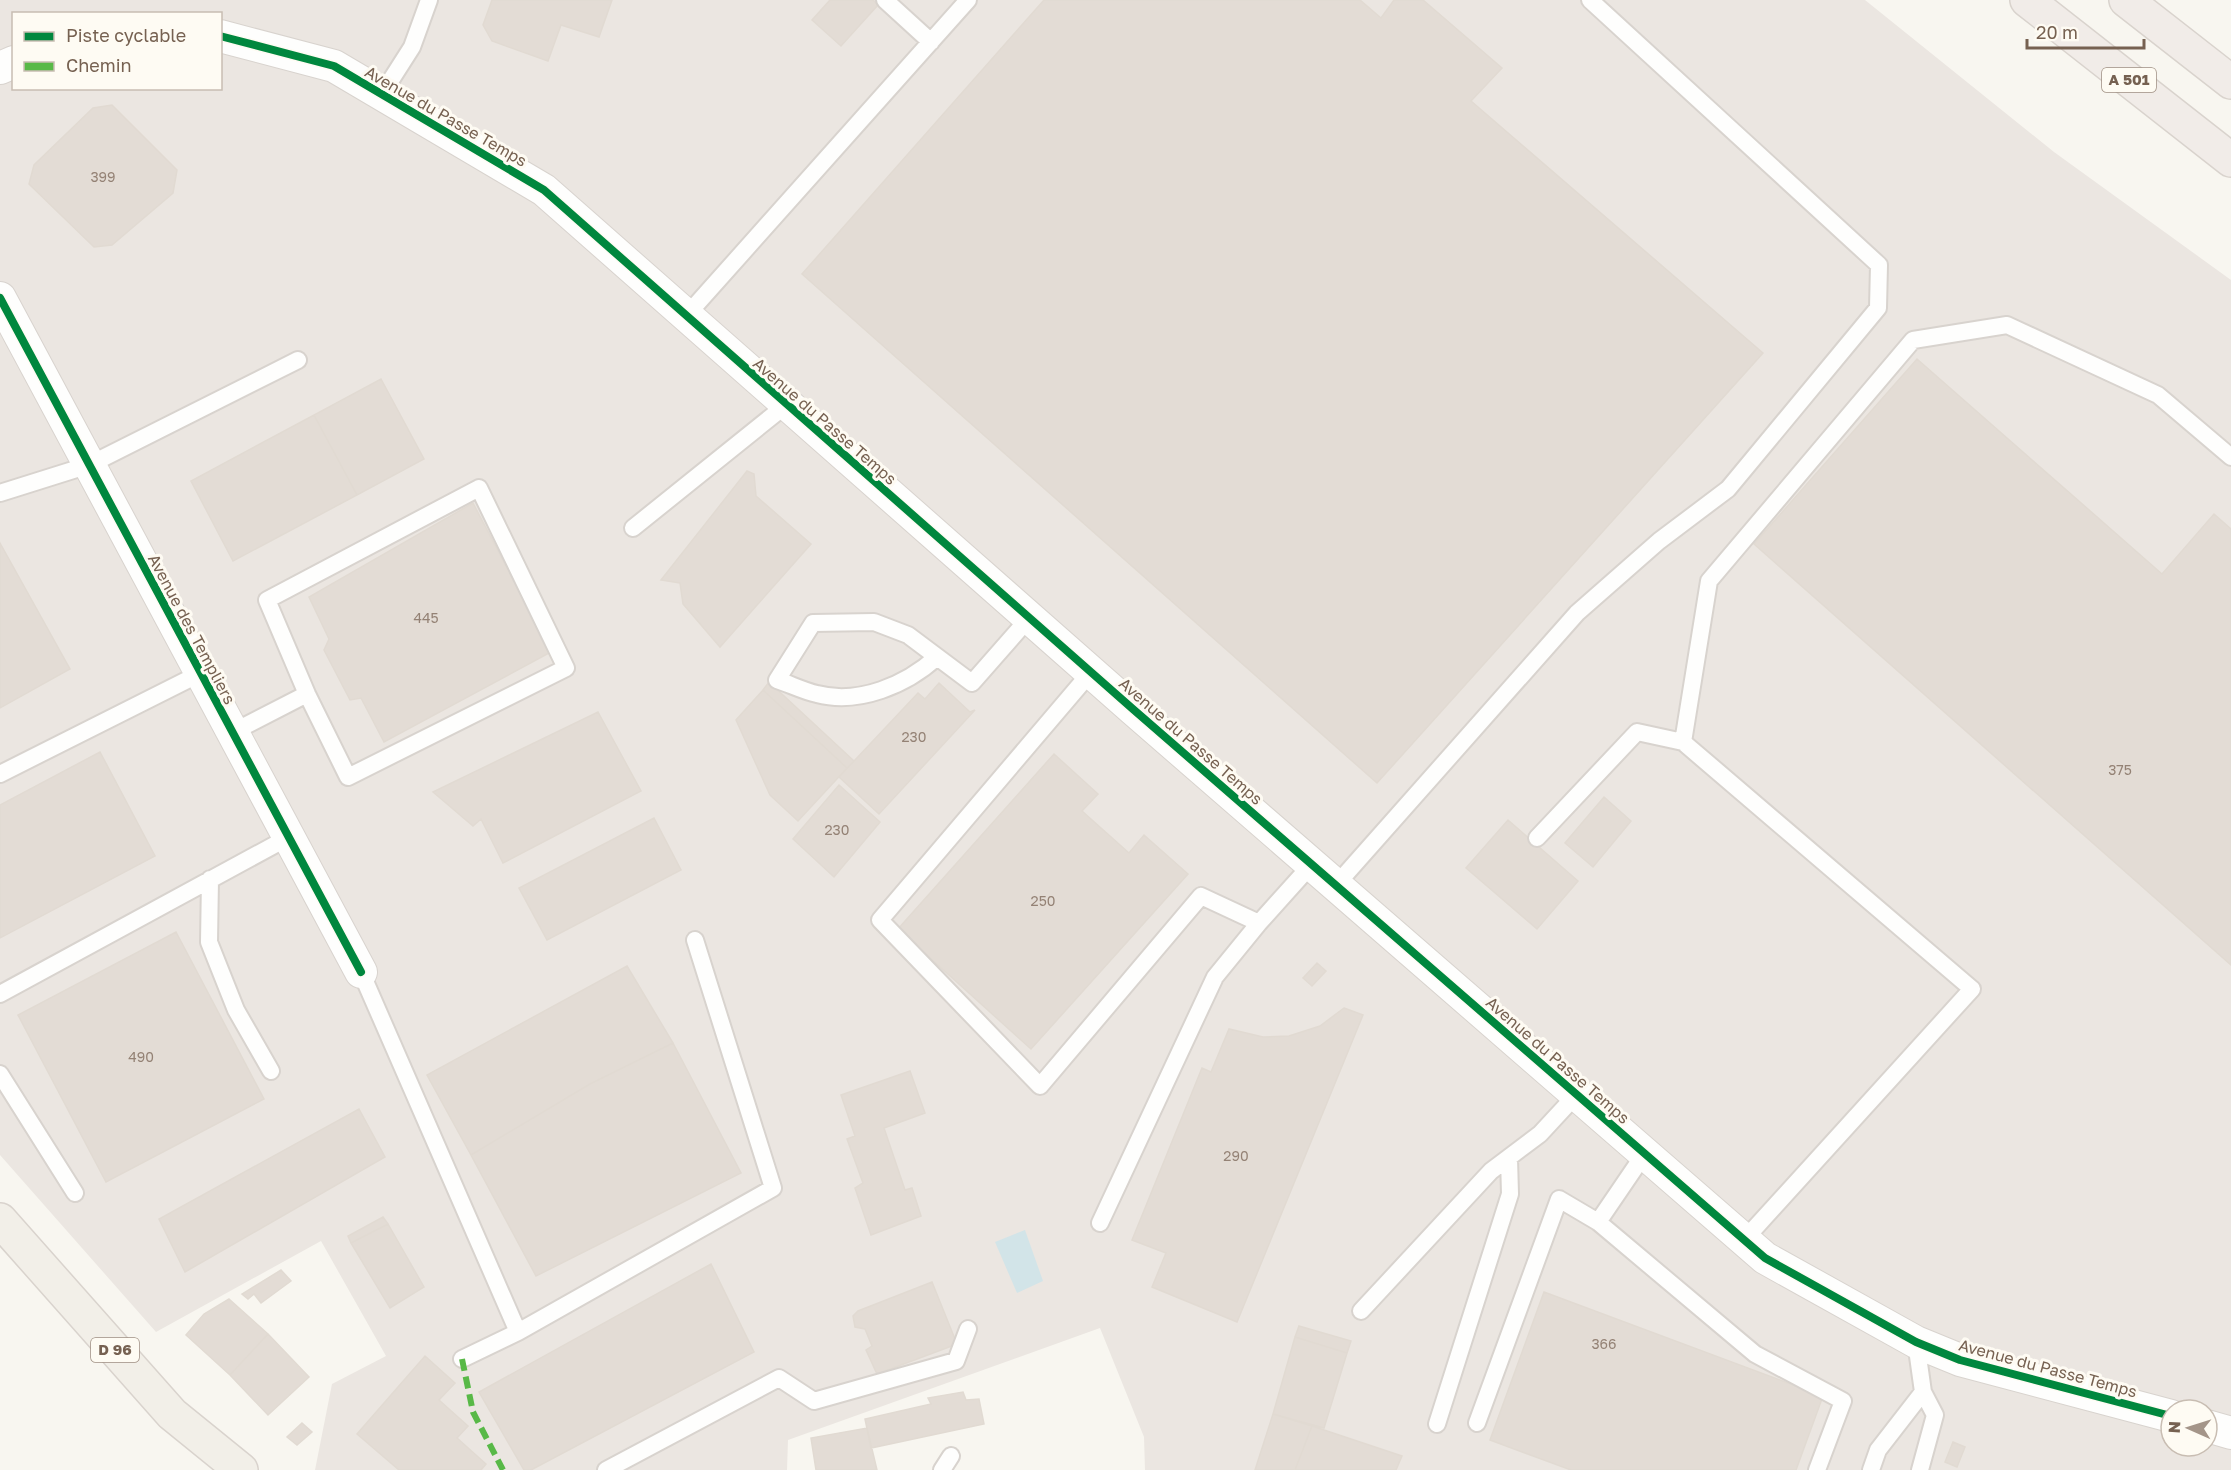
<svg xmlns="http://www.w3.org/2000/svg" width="2231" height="1470" font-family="'Golos Text',sans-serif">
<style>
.industrial{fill:#ebe6e1;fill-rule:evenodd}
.water{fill:#d2e4e8}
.building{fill:#e3dcd5;stroke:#e1dad2;stroke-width:1.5}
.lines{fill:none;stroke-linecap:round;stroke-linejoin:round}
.lane-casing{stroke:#d8d3ce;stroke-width:20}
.street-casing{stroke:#d8d3ce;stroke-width:34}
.primary-casing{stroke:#d9d3cd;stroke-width:36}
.highway-casing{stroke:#d9d3cd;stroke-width:36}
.lane{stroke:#fefefd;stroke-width:16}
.street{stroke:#fefefd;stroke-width:32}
.primary{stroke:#f2efe8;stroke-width:33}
.highway{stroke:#f1ece8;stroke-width:33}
.quiet{stroke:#58b947;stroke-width:6;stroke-dasharray:12 6;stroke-linecap:butt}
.cycleway-casing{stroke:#fefbf3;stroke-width:11}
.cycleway{stroke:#00873e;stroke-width:8}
.labels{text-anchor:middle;stroke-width:6;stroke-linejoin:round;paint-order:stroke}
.number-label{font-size:14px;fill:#948275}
.shield{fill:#fefbf3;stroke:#9f8f82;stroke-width:1.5}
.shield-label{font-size:15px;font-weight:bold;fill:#766151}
.street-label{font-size:16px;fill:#766151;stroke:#fefbf3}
</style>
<rect width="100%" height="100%" fill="#f8f6f0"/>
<!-- industrial -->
<path class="industrial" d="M0,0H1865L2054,152L2231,280V1470H1145L1144,1437L1100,1328L788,1440L787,1470H315L332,1384L386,1356L321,1241L156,1332L0,1155ZM14,14H220V88H14ZM2171,1410H2207V1446H2171Z"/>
<!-- water -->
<path class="water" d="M1025,1230L1043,1281L1017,1293L995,1242Z"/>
<!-- building -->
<path class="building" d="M492,0H612L599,37L561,25L548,61L492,41L483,25Z
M830,0H873L878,5L841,46L812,20Z
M1044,0H1360L1381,18L1394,0H1423L1502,68L1471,101L1763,353L1377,783L802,274Z
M112,105L177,170L173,193L112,245L94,247L29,184L34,165L93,108Z
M1917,359L2162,574L2214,514L2231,529V965L1754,544Z
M381,379L424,459L357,495L314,415Z
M314,415L357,495L233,561L191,481Z
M747,471L754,474L756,496L811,544L720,647L683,604L680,583L661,580Z
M473,503L551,652L384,742L361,698L350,700L324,650L329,639L309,597Z
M0,543L70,669L0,708Z
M769,682L854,761L847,768L763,690Z
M939,683L970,712L975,710L879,814L839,777L918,693L925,699Z
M763,690L847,768L798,821L770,795L736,720Z
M598,712L641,791L503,863L481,819L473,826L433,792Z
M100,752L155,856L0,938V805Z
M1054,754L1098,794L1082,811L1129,853L1144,835L1188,874L1031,1049L898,929Z
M839,785L880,822L834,877L793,839Z
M1604,797L1631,821L1593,867L1565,843Z
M654,818L681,870L547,940L519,888Z
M1508,820L1578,881L1537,929L1466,868Z
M176,932L264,1099L106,1182L18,1015Z
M1317,963L1326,971L1312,986L1303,978Z
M627,966L673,1043L590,1084L471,1155L427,1075Z
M1344,1008L1363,1015L1237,1322L1152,1287L1166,1253L1132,1240L1202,1068L1211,1072L1229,1029L1263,1037L1289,1036L1320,1026Z
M673,1043L741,1173L536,1276L471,1155L590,1084Z
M910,1071L925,1113L884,1128L905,1190L912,1188L921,1216L871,1235L855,1188L863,1183L847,1139L855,1136L841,1095Z
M359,1109L385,1157L185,1272L159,1219Z
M383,1217L388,1224L351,1243L348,1236Z
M388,1224L424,1287L390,1308L351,1243Z
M711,1264L754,1352L531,1470H524L479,1392Z
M281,1270L291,1281L261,1303L254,1294L248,1299L242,1294Z
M932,1282L957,1344L877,1374L866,1350L872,1346L865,1329L855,1327L853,1316L858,1311Z
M1544,1292L1823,1396L1796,1470H1571L1490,1440Z
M229,1299L268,1334L230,1375L186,1335L204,1314Z
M1299,1326L1351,1341L1347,1353L1295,1337Z
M268,1334L309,1377L268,1415L230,1375Z
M1295,1337L1347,1353L1324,1428L1273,1414Z
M425,1356L455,1383L439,1400L468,1426L457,1438L486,1464L481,1470H399L357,1434Z
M963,1392L966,1400L979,1399L984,1424L871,1448L865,1419L931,1404L928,1398Z
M1273,1414L1312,1426L1295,1470H1255Z
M302,1423L312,1432L297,1445L287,1437Z
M1312,1426L1402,1456L1396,1470H1295Z
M867,1428L877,1470H816L811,1438Z
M1953,1442L1965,1447L1957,1467L1945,1462Z"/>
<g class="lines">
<!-- lane casing -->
<g class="lane-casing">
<path id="lane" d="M885,0L931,42
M382,94L412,47L429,0
M686,316L968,0
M0,493L89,465L298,360
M633,528L786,405
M937,657C906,685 859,705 817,694C803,691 790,684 777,680L813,623L874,622L908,635L972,683L1029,618
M1091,672L880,920L1040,1086L1201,896L1259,923L1312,864
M233,732L307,694L348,777L566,668L479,488L267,600L307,694
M0,774L201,673
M1537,838L1637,732L1683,742
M210,879L209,942L236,1010L271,1071
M1336,885L1577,613L1659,541L1728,489L1878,308L1879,265L1590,0
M361,972L518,1332L462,1359
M0,994L289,837
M0,1074L75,1193
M1645,1153L1598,1222L1755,1354L1843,1401L1817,1470
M1100,1223L1215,977L1259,923
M1744,1240L1972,989L1683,742L1709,581L1913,340L2007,325L2158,395L2231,457
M1361,1311L1491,1171L1540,1134L1577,1094
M518,1332L773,1188L695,940
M1477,1423L1559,1199L1598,1222
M1437,1424L1510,1194L1509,1158
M606,1470L779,1378L814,1401L956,1361L968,1329
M942,1470L951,1456
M1871,1470L1878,1450L1923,1392L1916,1342
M1920,1470L1935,1415L1923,1392"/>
</g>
<!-- street casing -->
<g class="street-casing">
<path id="street" d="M220,36L334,66L544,190L1134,710L1765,1258L1916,1342L1960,1360L2171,1416
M0,68L14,62
M0,298L361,972
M2207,1426L2231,1433"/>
</g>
<!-- primary casing -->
<g class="primary-casing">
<path id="primary" d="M0,1220L172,1414L241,1470"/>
</g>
<!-- highway casing -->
<g class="highway-casing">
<path id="highway" d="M2027,0L2231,160
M2126,0L2231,82"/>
</g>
<!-- lane -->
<use href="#lane" class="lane"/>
<!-- street -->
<use href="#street" class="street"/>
<!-- primary -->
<use href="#primary" class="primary"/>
<!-- highway -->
<use href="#highway" class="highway"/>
<!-- quiet -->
<path class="quiet" d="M462,1359L473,1412L503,1470"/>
<!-- cycleway casing -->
<g class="cycleway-casing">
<path id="cycleway" d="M220,36L334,66L544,190L1134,710L1765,1258L1916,1342L1960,1360L2171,1416
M0,298L361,972"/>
</g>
<!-- cycleway -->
<use href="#cycleway" class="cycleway"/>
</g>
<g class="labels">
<!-- number labels -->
<g class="number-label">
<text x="103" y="182">399</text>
<text x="426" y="623">445</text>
<text x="914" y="742">230</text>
<text x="2120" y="775">375</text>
<text x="837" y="835">230</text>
<text x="1043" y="906">250</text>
<text x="141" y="1062">490</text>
<text x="1236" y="1161">290</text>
<text x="1604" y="1349">366</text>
</g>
<!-- shield labels -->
<g class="shield">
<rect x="2102" y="68" width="54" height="24" rx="4.5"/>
<rect x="91" y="1338" width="48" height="24" rx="4.5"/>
</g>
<g class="shield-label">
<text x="2129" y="85">A 501</text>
<text x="115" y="1355">D 96</text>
</g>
<!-- street labels -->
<g class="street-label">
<text transform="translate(446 116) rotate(30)" y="6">Avenue du Passe Temps</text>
<text transform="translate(825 421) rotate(41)" y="6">Avenue du Passe Temps</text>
<text transform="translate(192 629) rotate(62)" y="6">Avenue des Templiers</text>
<text transform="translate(1191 741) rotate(41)" y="6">Avenue du Passe Temps</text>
<text transform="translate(1558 1060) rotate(41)" y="6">Avenue du Passe Temps</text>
<text transform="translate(2048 1368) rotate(15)" y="6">Avenue du Passe Temps</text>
</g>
</g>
<!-- legend -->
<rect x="12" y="12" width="210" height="78" fill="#fefbf3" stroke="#c8bdb2" stroke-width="1.5"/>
<rect x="24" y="32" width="30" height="9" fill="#00873e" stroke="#c8bdb2" stroke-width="1.5"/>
<text x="66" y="42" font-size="18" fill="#766151">Piste cyclable</text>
<rect x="24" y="62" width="30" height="9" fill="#58b947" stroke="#c8bdb2" stroke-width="1.5"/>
<text x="66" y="72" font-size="18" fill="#766151">Chemin</text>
<!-- north arrow -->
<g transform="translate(2189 1428) rotate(273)"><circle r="28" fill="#fefbf3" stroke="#c8bdb2" stroke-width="1.5"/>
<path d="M0-4.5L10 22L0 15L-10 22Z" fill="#a49589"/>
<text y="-9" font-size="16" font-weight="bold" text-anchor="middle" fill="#766151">N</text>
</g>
<!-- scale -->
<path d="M2027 39v9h117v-9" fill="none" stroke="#766151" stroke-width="3"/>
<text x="2036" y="39" font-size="18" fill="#766151" stroke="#fefbf3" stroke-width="4.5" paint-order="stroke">20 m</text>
</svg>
